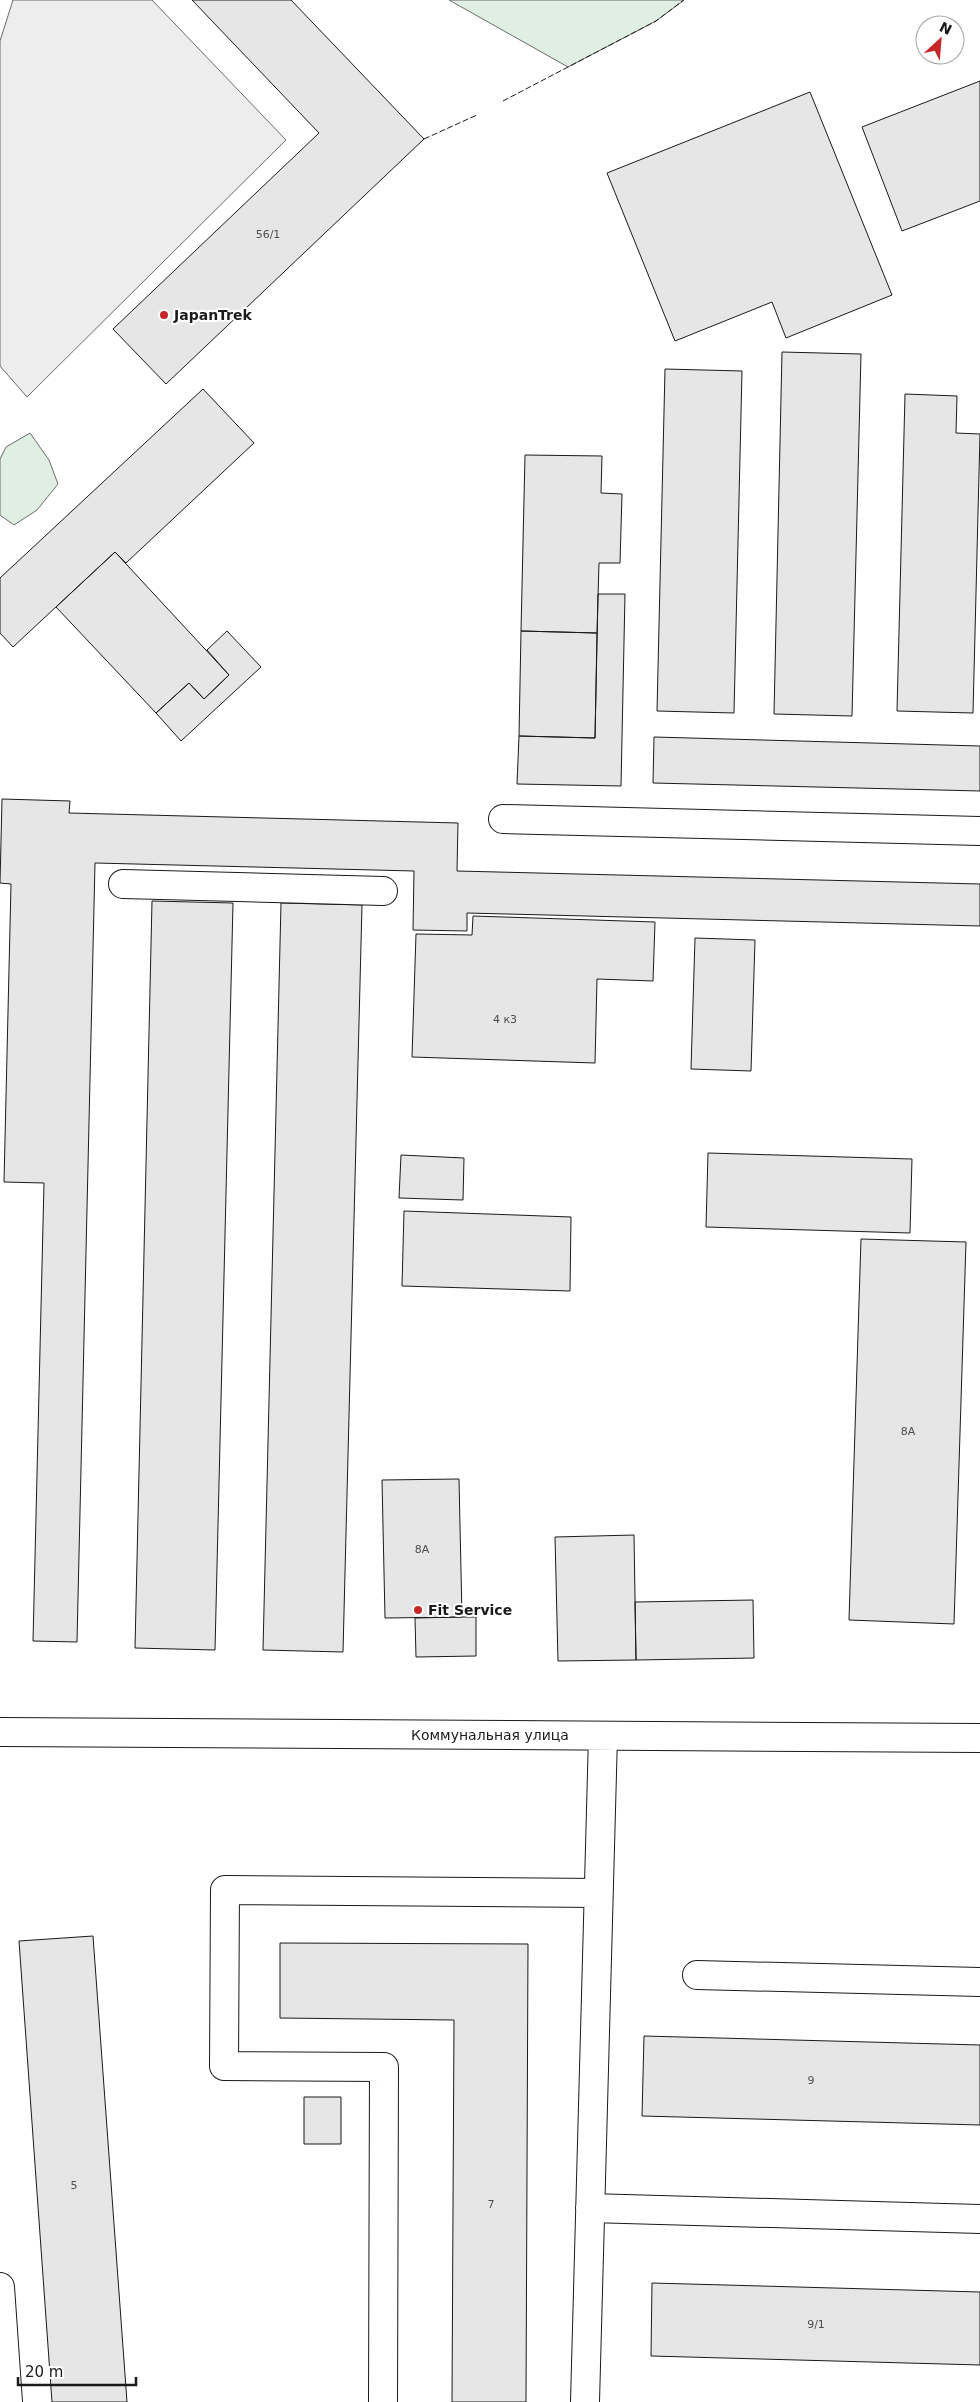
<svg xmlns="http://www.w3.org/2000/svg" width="980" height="2402" font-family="'DejaVu Sans',sans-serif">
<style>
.green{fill:#e0efe3;stroke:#6a6a6a}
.parking{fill:#ededed;stroke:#6a6a6a}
.building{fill:#e6e6e6;stroke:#1a1a1a}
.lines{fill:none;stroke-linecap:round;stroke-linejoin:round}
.minor-casing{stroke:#1a1a1a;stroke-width:30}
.minor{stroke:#fff;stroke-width:28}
.fence{stroke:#1a1a1a;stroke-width:1;stroke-dasharray:6 2.5;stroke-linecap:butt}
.poi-dot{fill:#c62828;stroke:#fff;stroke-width:2}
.labels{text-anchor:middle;stroke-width:4;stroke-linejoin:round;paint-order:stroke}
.number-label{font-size:11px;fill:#4d4d4d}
.poi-label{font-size:14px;font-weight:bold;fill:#1a1a1a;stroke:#fff;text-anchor:start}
.street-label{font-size:14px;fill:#1a1a1a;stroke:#fff}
</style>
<rect width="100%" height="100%" fill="#fff"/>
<!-- green -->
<path class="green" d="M449,0H684L656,21L568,67Z
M30,433L49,460L58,484L37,510L14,525L0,515V459L6,447Z"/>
<!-- parking -->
<path class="parking" d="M13,0H152L286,140L27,397L0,366V41Z"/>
<!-- building -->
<path class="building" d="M192,0H291L424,139L166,384L113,329L319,133Z
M980,81V201L902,231L862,127Z
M810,92L892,295L786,338L772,302L675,341L607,173Z
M782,352L861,354L852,716L774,714Z
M665,369L742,371L734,713L657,711Z
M203,389L254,443L126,563L115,552L13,647L0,633V578Z
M905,394L957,396L956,433L980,434L973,713L897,711Z
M525,455L602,456L601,493L622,494L620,563H599L597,633L521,631Z
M115,552L229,675L204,699L189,683L156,713L56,607Z
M598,594H625L621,786L517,784L519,736L595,738Z
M227,631L261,667L181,741L156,713L189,683L204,699L229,675L207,650Z
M521,631L597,633L595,738L519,736Z
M654,737L980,746V791L653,783Z
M2,799L70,801L69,813L458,823L457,871L980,884V926L467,913V931L413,930L414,871L95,863L77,1642L33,1641L44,1183L4,1182L11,884L0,883Z
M152,901L233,903L215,1650L135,1648Z
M281,903L362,905L343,1652L263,1650Z
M473,916L655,922L653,981L597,979L595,1063L412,1057L416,934L472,935Z
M695,938L755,940L751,1071L691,1069Z
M708,1153L912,1159L910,1233L706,1227Z
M401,1155L464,1158L463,1200L399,1198Z
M404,1211L571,1217L570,1291L402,1286Z
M861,1239L966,1242L954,1624L849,1620Z
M459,1479L462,1617L385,1618L382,1480Z
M634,1535L636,1660L558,1661L555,1537Z
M753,1600L754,1658L636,1660L635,1602Z
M462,1617H476V1656L416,1657L415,1618Z
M93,1936L127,2402H52L19,1941Z
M280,1943L528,1944L526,2402H452L454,2020L280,2018Z
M644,2036L980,2045V2125L642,2116Z
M304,2097H341V2144H304Z
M652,2283L980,2292V2365L651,2356Z"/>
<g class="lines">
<!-- minor casing -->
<g class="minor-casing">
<path id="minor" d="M503,819L980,831
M123,884L383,891
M0,1732L980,1738
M697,1975L980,1982
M590,2208L980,2219
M0,2287L8,2402
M383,2402L384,2067L224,2066L225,1890L598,1893
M585,2402L603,1736"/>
</g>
<!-- minor -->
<use href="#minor" class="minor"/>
<!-- fence -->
<path class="fence" d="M503,101L656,21L684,0
M424,139L477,115"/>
</g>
<!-- markers -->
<g class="poi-dot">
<circle cx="164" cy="315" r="5"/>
<circle cx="418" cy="1610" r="5"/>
</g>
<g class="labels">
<!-- number labels -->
<g class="number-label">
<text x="268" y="238">56/1</text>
<text x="505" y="1023">4 к3</text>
<text x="908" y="1435">8А</text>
<text x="422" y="1553">8А</text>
<text x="811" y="2084">9</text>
<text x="74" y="2189">5</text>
<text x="491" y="2208">7</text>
<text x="816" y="2328">9/1</text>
</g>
<!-- poi labels -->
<g class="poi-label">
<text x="174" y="320">JapanTrek</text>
<text x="428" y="1615">Fit Service</text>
</g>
<!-- street labels -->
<g class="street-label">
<text x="490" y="1740">Коммунальная улица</text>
</g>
</g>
<!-- north arrow -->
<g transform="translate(940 40) rotate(26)"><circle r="24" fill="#ffffff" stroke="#a3a3a3"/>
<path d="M0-4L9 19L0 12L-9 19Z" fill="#c62828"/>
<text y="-8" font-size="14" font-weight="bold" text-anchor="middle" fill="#1a1a1a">N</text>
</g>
<!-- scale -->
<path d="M18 2377v8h118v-8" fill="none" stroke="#1a1a1a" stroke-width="2.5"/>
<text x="25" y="2377" font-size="15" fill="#1a1a1a" stroke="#ffffff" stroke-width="4" paint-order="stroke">20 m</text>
</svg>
